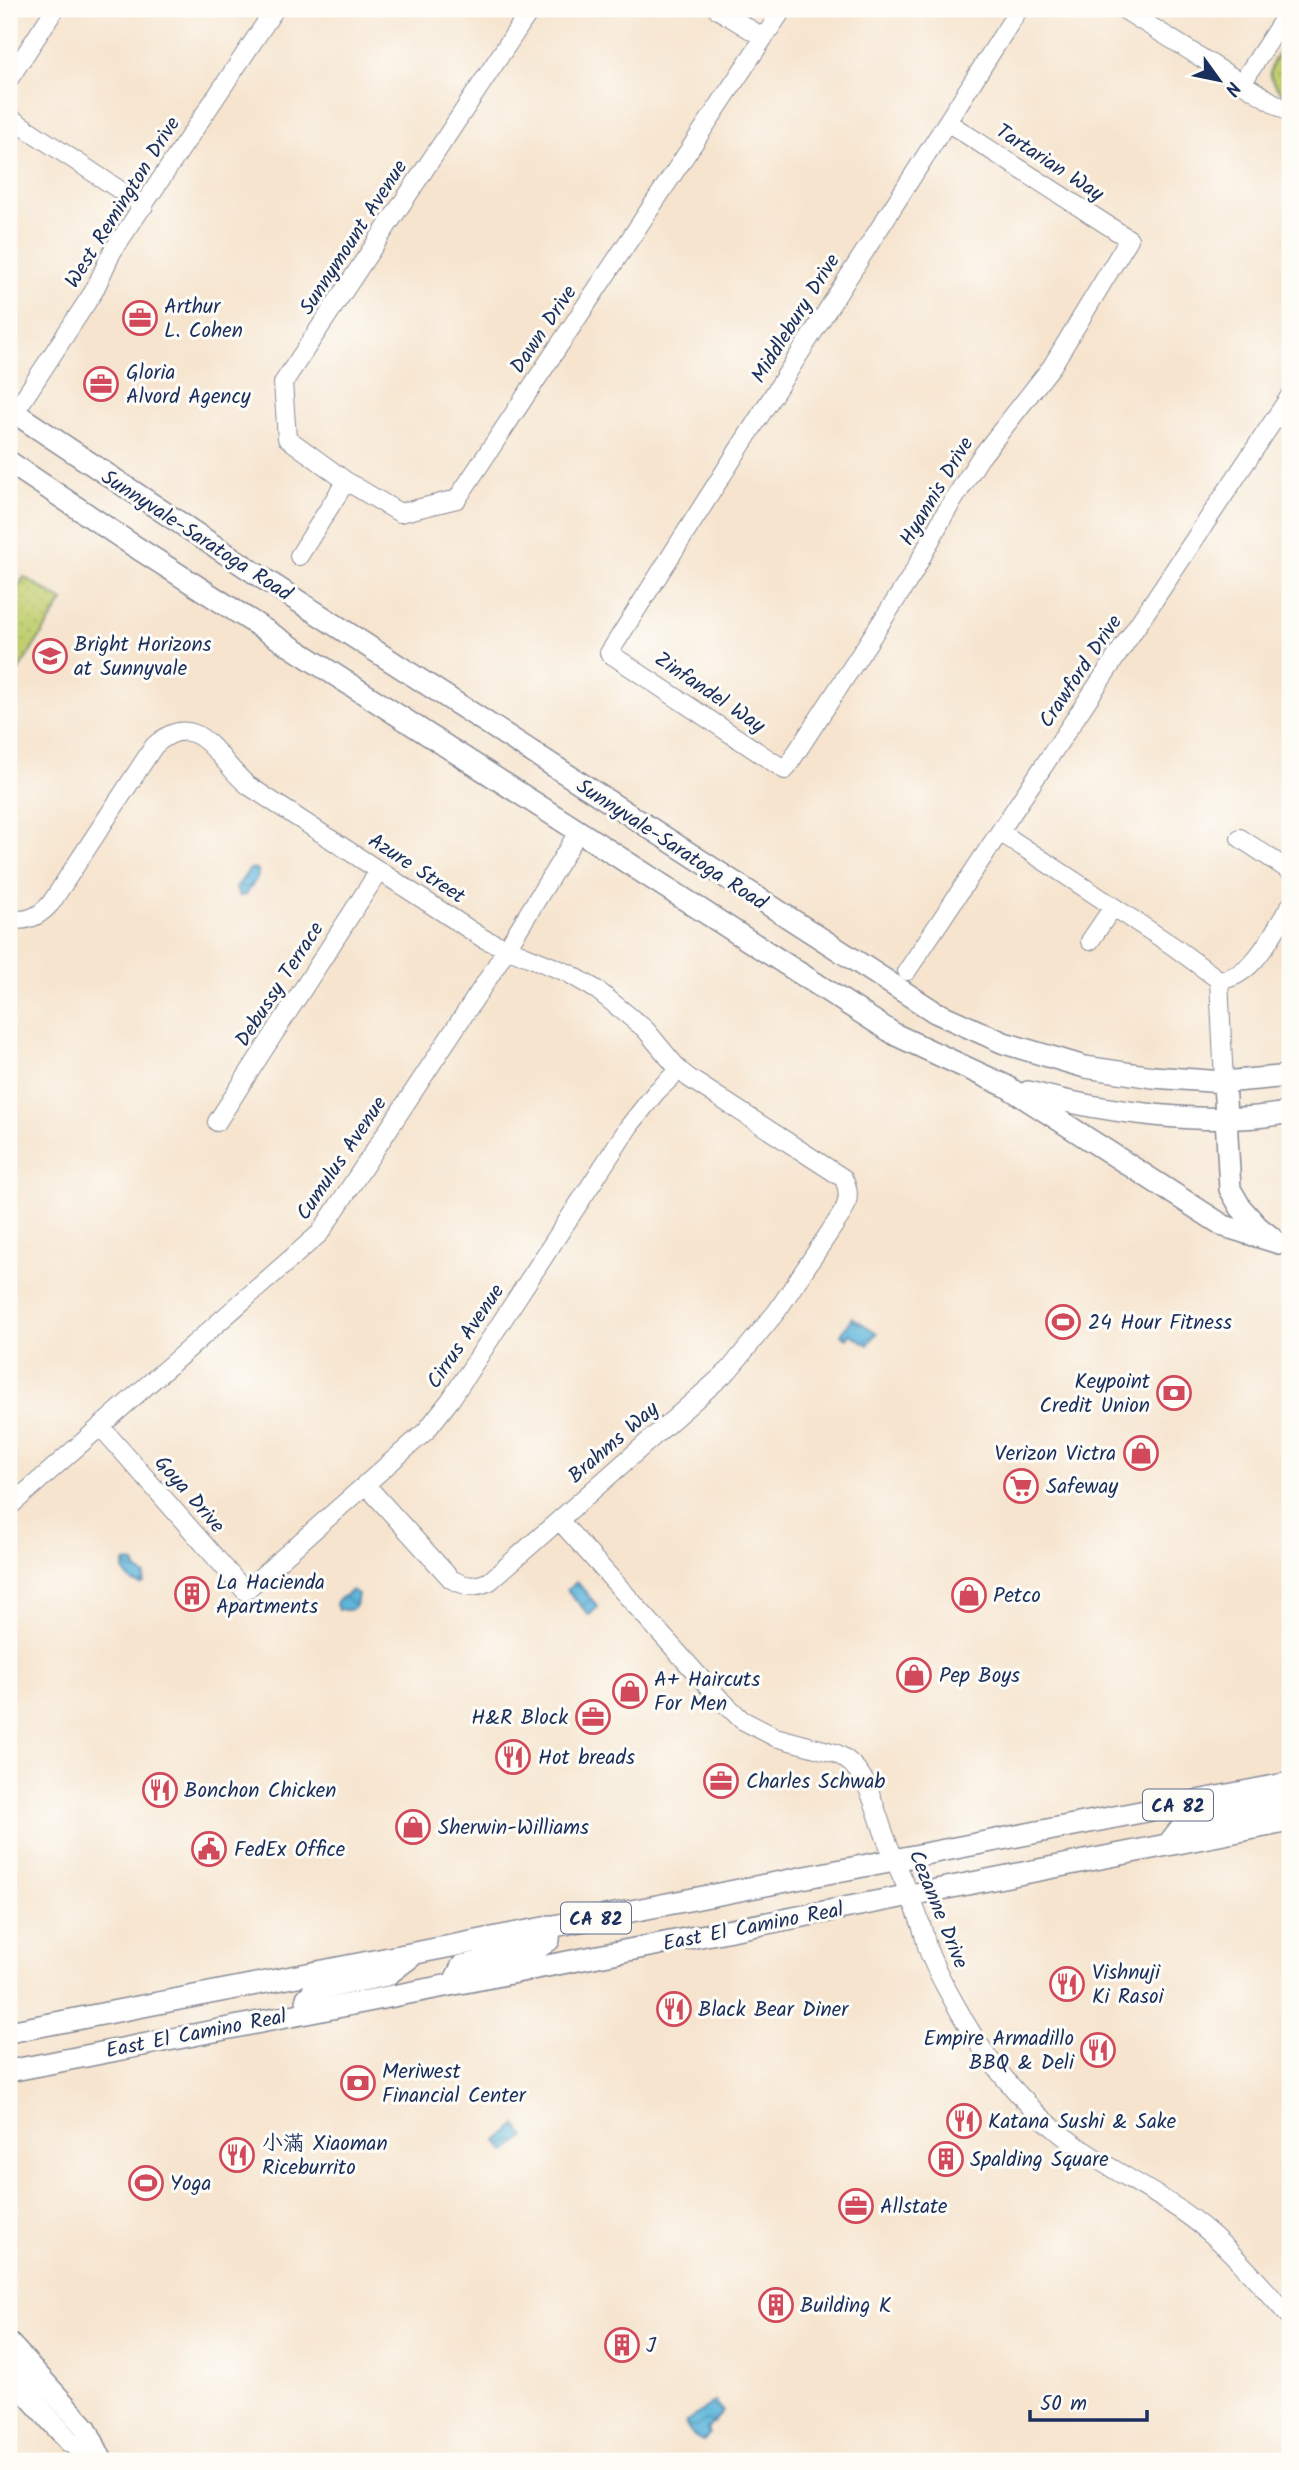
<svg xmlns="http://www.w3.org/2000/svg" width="1299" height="2470" font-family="Kalam,'LXGW WenKai TC',sans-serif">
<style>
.grass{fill:url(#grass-dots);stroke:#6e7f68;stroke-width:2}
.water{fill:url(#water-waves);stroke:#3c729c;stroke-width:2}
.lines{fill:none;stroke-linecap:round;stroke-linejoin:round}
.minor-casing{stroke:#888a96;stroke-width:20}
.major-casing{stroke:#888a96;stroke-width:24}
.minor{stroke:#fff;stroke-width:18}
.major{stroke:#fff;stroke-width:21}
.labels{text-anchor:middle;stroke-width:6;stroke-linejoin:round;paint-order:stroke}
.shield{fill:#fdfcf7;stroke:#5f6c8c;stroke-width:2}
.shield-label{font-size:19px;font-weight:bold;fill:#1b2f5e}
.street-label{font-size:21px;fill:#1b2f5e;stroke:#fdfcf7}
.poi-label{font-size:21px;fill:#1b2f5e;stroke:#fdfcf7;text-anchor:start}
</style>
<defs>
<pattern id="grass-dots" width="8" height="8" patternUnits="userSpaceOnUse" patternTransform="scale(1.75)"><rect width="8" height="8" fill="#c1cf71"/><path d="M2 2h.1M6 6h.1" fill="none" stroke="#a5b264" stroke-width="1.8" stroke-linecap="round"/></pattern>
<pattern id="water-waves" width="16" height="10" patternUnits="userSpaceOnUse" patternTransform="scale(1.75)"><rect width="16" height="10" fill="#5eb6db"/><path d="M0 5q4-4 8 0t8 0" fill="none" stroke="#4d94b5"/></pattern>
</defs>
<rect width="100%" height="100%" fill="#fdfcf7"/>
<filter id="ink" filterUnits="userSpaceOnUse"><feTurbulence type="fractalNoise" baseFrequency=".0143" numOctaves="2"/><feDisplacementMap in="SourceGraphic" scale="14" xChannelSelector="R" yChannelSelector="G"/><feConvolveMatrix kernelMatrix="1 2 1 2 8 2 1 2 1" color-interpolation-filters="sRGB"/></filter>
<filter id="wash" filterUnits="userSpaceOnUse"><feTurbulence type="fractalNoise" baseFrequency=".00686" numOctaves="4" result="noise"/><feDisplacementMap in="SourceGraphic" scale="28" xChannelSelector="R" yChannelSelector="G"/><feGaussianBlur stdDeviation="1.57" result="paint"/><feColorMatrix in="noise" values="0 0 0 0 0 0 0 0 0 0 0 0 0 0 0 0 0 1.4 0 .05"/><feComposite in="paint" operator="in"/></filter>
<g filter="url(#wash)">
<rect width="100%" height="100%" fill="#f6e4ce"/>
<!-- grass -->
<path class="grass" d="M1290,35V98C1256,76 1273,62 1290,35Z
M24,577L63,601L9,685V601Z"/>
<!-- water -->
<path class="water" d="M253,868L258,870V876L246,895L239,896L236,888L249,870Z
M852,1317L877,1333L868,1345L851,1334L847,1339L841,1335Z
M125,1562L134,1563L137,1571L145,1575L144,1583L140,1585L131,1581L123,1570Z
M577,1582L598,1607L589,1615L567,1590Z
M352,1590L358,1594L356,1606L350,1610H339L336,1605L337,1601Z
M516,2125L526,2137L506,2152L497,2141Z
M715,2401L723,2412L707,2429L709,2434L704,2441C694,2438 689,2433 685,2423Z"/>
</g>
<g filter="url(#ink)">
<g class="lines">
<!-- minor casing -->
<g class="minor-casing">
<path id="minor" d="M531,9L283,383L287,438L346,481L400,513L457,499L783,9
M717,9L764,38
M1123,9L1290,113
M9,79L55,9
M1242,83L1290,9
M9,117L144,206
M947,122L1129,239L1052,366L980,458L944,515L912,575L785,770L609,653L1019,9
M9,421L94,291L112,252L275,9
M299,556L346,481
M1000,832L1173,946L1219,980
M1240,838L1290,871
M9,918C26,923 39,917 51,903L154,746C199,704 219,764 249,786L484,939L568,973L597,990L645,1029L679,1070L689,1078L843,1178C850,1190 849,1201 843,1212L777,1311L729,1370L490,1581C474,1588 466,1587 451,1579L365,1484
M1090,941L1113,907
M907,971L1290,396
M1219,980C1254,978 1273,932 1290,906
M1219,980L1224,1082
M217,1122L379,871
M101,1427L245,1591L426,1431L451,1399L630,1125L656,1092L679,1070
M9,1507L320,1233L491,974L579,831
M559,1520L714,1693L742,1720L775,1737L835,1753C870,1768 874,1810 887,1841C897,1867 910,1893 919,1919C923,1929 925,1940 928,1950C937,1974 952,1998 964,2020C991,2067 1032,2115 1077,2146C1120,2176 1170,2198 1210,2233C1239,2258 1264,2289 1290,2317"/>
</g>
<!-- major casing -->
<g class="major-casing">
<path id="major" d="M9,409L267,581L935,1012L1004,1043L1085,1067L1153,1077L1224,1082L1290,1076
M9,462L131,544L896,1035L1006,1086L1224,1226L1279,1243
M1224,1082L1230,1189L1241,1208L1258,1227L1272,1238
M1028,1092C1103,1112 1214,1128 1290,1112
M1169,1843L1183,1825L1280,1806L1289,1783
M453,1984L462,1966L536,1949L549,1940L550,1926
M308,2011L307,1998L315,1990L387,1975L412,1956
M9,2032L1290,1783
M9,2071L1290,1821
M9,2343L86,2428L102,2461
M9,2374L70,2442L99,2458"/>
</g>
<!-- minor -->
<use href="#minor" class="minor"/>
<!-- major -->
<use href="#major" class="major"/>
</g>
</g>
<!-- icons -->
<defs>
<g id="office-ring" transform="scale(1.75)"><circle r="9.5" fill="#fdfcf7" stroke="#d1495b" stroke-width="1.5"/><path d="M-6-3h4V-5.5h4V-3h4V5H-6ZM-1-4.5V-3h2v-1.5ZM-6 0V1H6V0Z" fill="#d1495b"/></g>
<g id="school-ring" transform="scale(1.75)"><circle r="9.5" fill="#fdfcf7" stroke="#d1495b" stroke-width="1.5"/><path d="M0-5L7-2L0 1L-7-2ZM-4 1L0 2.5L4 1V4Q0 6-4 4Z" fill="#d1495b"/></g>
<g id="stadium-ring" transform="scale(1.75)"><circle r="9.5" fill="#fdfcf7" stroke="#d1495b" stroke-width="1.5"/><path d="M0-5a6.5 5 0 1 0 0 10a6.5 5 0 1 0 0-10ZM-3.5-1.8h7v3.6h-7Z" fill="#d1495b"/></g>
<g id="bank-ring" transform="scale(1.75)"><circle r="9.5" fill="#fdfcf7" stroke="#d1495b" stroke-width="1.5"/><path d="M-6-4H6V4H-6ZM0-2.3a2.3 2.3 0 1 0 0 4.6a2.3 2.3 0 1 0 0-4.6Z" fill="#d1495b"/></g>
<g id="shop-ring" transform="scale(1.75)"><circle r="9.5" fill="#fdfcf7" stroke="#d1495b" stroke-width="1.5"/><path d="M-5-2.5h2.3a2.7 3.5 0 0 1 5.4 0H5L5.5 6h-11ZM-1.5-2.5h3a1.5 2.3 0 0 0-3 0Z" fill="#d1495b"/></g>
<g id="supermarket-ring" transform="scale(1.75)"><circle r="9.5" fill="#fdfcf7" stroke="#d1495b" stroke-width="1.5"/><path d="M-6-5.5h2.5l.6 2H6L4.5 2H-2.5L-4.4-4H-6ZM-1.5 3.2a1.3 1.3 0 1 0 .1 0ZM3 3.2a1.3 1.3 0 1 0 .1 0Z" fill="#d1495b"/></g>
<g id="building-ring" transform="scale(1.75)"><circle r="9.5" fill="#fdfcf7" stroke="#d1495b" stroke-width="1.5"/><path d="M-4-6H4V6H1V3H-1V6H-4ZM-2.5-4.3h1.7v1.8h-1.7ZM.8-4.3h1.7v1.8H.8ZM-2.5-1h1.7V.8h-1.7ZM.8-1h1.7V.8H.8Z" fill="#d1495b"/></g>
<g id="restaurant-ring" transform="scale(1.75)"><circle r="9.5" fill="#fdfcf7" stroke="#d1495b" stroke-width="1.5"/><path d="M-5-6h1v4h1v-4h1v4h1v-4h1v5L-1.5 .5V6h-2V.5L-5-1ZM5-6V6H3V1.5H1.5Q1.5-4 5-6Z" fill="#d1495b"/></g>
<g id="civic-ring" transform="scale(1.75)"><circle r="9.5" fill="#fdfcf7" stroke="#d1495b" stroke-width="1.5"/><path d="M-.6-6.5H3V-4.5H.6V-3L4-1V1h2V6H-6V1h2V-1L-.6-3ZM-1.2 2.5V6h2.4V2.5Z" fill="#d1495b"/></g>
</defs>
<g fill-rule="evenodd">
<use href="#office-ring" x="140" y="318"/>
<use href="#office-ring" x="101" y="384"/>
<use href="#school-ring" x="50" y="656"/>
<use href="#stadium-ring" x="1063" y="1322"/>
<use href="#bank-ring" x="1174" y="1393"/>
<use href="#shop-ring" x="1141" y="1453"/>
<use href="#supermarket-ring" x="1021" y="1486"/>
<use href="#building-ring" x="192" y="1594"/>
<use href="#shop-ring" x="969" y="1595"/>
<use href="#shop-ring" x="914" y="1675"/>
<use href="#shop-ring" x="630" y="1691"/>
<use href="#office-ring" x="593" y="1717"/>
<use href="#restaurant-ring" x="513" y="1757"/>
<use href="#office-ring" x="721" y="1781"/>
<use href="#restaurant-ring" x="160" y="1790"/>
<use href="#shop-ring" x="413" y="1827"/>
<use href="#civic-ring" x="209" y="1849"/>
<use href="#restaurant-ring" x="1067" y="1984"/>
<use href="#restaurant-ring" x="674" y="2009"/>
<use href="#restaurant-ring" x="1098" y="2050"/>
<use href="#bank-ring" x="358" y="2083"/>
<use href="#restaurant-ring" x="964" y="2121"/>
<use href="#restaurant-ring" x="237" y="2155"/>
<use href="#building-ring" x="946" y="2159"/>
<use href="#stadium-ring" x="146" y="2183"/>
<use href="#office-ring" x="856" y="2206"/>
<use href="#building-ring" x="776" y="2305"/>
<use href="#building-ring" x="622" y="2345"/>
</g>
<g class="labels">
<!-- shield labels -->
<g class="shield">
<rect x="1143" y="1789.5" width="70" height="31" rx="5"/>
<rect x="561" y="1902.5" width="70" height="31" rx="5"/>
</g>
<g class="shield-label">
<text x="1178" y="1812">CA 82</text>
<text x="596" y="1925">CA 82</text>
</g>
<!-- street labels -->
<g class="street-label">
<text transform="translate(1050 162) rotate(33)" y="7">Tartarian Way</text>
<text transform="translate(122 202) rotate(-58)" y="7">West Remington Drive</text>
<text transform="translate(353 237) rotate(-57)" y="7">Sunnymount Avenue</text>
<text transform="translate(795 318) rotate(-58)" y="7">Middlebury Drive</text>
<text transform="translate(543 329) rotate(-56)" y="7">Dawn Drive</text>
<text transform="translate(936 491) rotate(-59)" y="7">Hyannis Drive</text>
<text transform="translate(197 535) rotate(33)" y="7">Sunnyvale-Saratoga Road</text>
<text transform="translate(1080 671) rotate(-56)" y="7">Crawford Drive</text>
<text transform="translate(710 692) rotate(34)" y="7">Zinfandel Way</text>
<text transform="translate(672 844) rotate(33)" y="7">Sunnyvale-Saratoga Road</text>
<text transform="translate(417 868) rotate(33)" y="7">Azure Street</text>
<text transform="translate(279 984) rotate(-57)" y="7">Debussy Terrace</text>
<text transform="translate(341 1158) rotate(-56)" y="7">Cumulus Avenue</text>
<text transform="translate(465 1336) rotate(-56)" y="7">Cirrus Avenue</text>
<text transform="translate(613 1442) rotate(-41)" y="7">Brahms Way</text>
<text transform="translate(190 1494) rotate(49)" y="7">Goya Drive</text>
<text transform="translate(939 1909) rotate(68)" y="7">Cezanne Drive</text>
<text transform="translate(753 1926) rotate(-11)" y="7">East El Camino Real</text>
<text transform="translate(196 2033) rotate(-11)" y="7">East El Camino Real</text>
</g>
<!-- poi labels -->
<g class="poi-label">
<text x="164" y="313">Arthur<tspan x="164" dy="24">L. Cohen</tspan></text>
<text x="126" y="379">Gloria<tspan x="126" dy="24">Alvord Agency</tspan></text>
<text x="74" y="651">Bright Horizons<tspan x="74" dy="24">at Sunnyvale</tspan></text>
<text x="1088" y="1329">24 Hour Fitness</text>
<text x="1150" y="1388" text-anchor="end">Keypoint<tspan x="1150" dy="24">Credit Union</tspan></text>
<text x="1116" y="1460" text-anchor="end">Verizon Victra</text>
<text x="1046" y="1493">Safeway</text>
<text x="216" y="1589">La Hacienda<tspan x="216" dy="24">Apartments</tspan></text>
<text x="993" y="1602">Petco</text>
<text x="939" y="1682">Pep Boys</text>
<text x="654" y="1686">A+ Haircuts<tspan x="654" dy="24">For Men</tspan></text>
<text x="568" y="1724" text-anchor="end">H&amp;R Block</text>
<text x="538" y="1764">Hot breads</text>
<text x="746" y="1788">Charles Schwab</text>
<text x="184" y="1797">Bonchon Chicken</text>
<text x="438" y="1834">Sherwin-Williams</text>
<text x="234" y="1856">FedEx Office</text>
<text x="1092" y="1979">Vishnuji<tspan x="1092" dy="24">Ki Rasoi</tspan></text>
<text x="698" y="2016">Black Bear Diner</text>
<text x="1074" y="2045" text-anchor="end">Empire Armadillo<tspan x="1074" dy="24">BBQ &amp; Deli</tspan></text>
<text x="382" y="2078">Meriwest<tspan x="382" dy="24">Financial Center</tspan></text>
<text x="988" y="2128">Katana Sushi &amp; Sake</text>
<text x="262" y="2150">小滿 Xiaoman<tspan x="262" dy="24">Riceburrito</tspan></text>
<text x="970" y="2166">Spalding Square</text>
<text x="170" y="2190">Yoga</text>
<text x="880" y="2213">Allstate</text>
<text x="800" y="2312">Building K</text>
<text x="646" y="2352">J</text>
</g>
</g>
<!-- margin -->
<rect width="1299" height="2470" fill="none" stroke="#fdfcf7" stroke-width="35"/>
<!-- north arrow -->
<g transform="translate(1219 80) rotate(123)" stroke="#fdfcf7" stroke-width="5" paint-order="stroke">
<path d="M0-5L12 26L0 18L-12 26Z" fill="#1b2f5e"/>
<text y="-10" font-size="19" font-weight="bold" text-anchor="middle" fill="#1b2f5e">N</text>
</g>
<!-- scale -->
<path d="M1030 2410v10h117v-10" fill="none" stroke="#1b2f5e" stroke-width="3.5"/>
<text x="1040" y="2410" font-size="21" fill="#1b2f5e" stroke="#fdfcf7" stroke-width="5" paint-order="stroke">50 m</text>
</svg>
